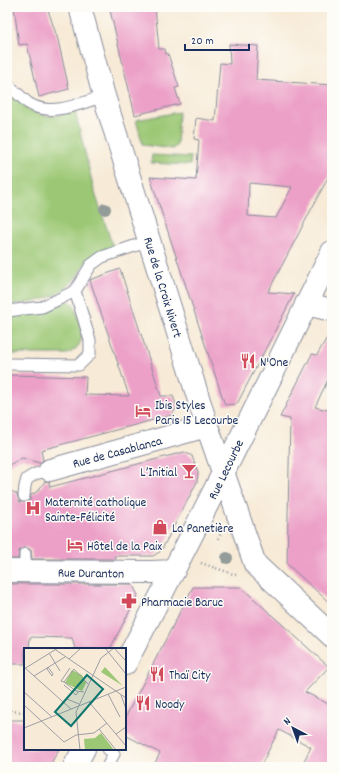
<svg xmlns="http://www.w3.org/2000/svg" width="339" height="774" font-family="Dekko,sans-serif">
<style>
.green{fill:#9cc875;stroke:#5c7c6a}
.building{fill:#eca0c8;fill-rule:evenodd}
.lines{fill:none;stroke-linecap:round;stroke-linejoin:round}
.lane-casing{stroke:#898c9a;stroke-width:13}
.street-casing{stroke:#898c9a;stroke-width:24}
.secondary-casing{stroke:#898c9a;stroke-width:24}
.path{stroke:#898c9a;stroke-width:2.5;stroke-dasharray:1 3;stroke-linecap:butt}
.lane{stroke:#fff;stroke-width:11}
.street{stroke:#fff;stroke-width:22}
.secondary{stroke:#fff;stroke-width:22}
.tree{fill:#939c98}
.labels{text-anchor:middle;stroke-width:3;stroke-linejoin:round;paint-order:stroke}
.street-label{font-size:13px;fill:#1b2f5e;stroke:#fdfcf7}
.poi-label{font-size:13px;fill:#1b2f5e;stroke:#fdfcf7;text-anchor:start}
.inset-road{fill:none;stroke:#9f9fa6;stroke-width:1}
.view{fill:#0f766e;fill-opacity:0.15;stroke:#0f766e;stroke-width:2}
.inset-edge{fill:none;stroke:#1b2f5e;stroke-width:2}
</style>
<rect width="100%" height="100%" fill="#fdfcf7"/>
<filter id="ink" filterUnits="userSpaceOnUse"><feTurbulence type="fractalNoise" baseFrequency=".025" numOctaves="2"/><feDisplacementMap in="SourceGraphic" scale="8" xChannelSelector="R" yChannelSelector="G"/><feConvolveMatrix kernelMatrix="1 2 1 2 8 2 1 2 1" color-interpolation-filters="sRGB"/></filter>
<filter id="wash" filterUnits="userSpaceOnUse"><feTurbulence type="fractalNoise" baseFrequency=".012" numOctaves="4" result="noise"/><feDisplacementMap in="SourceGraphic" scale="16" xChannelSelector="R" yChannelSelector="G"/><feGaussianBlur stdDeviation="0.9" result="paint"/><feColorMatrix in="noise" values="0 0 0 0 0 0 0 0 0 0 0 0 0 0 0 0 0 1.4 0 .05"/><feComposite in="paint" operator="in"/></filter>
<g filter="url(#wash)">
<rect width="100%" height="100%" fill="#f7ead6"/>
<!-- green -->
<path class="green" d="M7,91C20,102 32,115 50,116C58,116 67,113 75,111L94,190L113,247C105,250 96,253 90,258C83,265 78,276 71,283C52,301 32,303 7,305Z
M179,112L177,145L173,149L143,145L136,120Z
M152,155L191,157L190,165L151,163Z
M67,301L72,303L74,305C80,324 91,344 67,354H7V317L45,312Z"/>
<g id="blocks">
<!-- building -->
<path class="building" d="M14,7H47L58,40L69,89L39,97L27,44L19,45Z
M120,7H155L159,49H165L166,54H168L179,87L175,88L180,104L135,115L110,10Z
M229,44L258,46L256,80L332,85V170L268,292L294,294L237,404L225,405L150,177L196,180L199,140L194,139L196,118L215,121L220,63L230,64ZM249,183L292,187L276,218L248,216Z
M120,269L161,396H173L177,407L172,415L41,450L43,460L40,463L22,458L7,466V375L86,377L85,395L129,396L90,280Z
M332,329V371L315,407L332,411V605L287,564L290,419L280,417L312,354L317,355Z
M184,452L192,456L198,472L197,482L161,551L153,556H114L116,559H32L31,550L25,547L19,551L18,559H7V489L17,494L18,498L20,502H26L30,500L31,495L38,491L45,481L49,482L50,487Z
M7,584H132L138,595L110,649H75L72,638L30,637L29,649H25V664H7Z
M193,587H241L329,667L305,692L332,706V767H301L311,747L279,730L260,767H153L160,753L125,735V718Z
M7,720H25V749H59L49,767H7Z"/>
</g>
</g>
<g filter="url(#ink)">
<use href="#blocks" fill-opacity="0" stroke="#898c9a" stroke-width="1"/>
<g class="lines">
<!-- lane casing -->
<g class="lane-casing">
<path id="lane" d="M7,84C14,90 21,97 28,103C51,118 81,103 104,96
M7,311L42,307L57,300L75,291L91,265L102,257L149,241
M7,364L79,365L90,354V340L75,291
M24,496L25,486L27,479L35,474L50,470
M25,571V554
M107,767L114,754L108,749"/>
</g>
<!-- street casing -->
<g class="street-casing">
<path id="street" d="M306,304L332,310
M50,470L207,426
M7,571L152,572L174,571"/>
</g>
<!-- secondary casing -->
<g class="secondary-casing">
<path id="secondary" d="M80,7L104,96L207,426L255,564L332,636
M125,664C197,528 265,390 332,252
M74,767L84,749"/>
</g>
<!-- path -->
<path class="path" d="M218,539L221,533
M201,563L236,575
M7,711L25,712"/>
<!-- lane -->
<use href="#lane" class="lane"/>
<!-- street -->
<use href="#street" class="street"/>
<!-- secondary -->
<use href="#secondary" class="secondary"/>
</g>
<!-- trees -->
<g class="tree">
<circle cx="105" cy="209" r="6"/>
<circle cx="227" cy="558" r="6"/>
</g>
</g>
<!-- icons -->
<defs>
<g id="restaurant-bare" transform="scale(1.2)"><path d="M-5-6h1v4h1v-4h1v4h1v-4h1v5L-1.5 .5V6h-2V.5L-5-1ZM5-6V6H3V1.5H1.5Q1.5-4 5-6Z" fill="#d1495b" stroke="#fdfcf7" stroke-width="2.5" paint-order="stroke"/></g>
<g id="hotel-bare" transform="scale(1.2)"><path d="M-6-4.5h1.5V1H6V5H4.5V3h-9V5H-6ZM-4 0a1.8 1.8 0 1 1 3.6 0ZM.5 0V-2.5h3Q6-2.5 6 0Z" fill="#d1495b" stroke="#fdfcf7" stroke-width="2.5" paint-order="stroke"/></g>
<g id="bar-bare" transform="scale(1.2)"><path d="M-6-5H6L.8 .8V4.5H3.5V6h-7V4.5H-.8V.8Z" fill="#d1495b" stroke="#fdfcf7" stroke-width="2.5" paint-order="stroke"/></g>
<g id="hospital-bare" transform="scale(1.2)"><path d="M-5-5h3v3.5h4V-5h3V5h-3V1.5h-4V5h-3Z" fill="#d1495b" stroke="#fdfcf7" stroke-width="2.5" paint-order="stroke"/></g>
<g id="shop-bare" transform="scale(1.2)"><path d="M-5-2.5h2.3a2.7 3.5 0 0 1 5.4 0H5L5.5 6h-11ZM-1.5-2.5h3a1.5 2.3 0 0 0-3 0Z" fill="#d1495b" stroke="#fdfcf7" stroke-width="2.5" paint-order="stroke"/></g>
<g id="pharmacy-bare" transform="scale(1.2)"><path d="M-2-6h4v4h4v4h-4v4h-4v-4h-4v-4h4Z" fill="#d1495b" stroke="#fdfcf7" stroke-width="2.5" paint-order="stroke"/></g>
</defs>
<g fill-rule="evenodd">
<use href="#restaurant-bare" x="248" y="361"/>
<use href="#hotel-bare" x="143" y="411"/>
<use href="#bar-bare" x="189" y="471"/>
<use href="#hospital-bare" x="33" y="508"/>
<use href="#shop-bare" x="160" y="527"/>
<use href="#hotel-bare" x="75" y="545"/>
<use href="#pharmacy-bare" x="129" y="601"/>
<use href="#restaurant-bare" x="157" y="674"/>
<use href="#restaurant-bare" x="143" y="703"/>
</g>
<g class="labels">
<!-- street labels -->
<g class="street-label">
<text transform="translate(164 287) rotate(73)" y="5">Rue de la Croix Nivert</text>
<text transform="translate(117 451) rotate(-15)" y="5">Rue de Casablanca</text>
<text transform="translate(225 469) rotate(-64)" y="5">Rue Lecourbe</text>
<text transform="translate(91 572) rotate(1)" y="5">Rue Duranton</text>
</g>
<!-- poi labels -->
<g class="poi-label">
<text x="260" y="366">N'One</text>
<text x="155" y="409">Ibis Styles<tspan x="155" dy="15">Paris 15 Lecourbe</tspan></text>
<text x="177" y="476" text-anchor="end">L’Initial</text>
<text x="45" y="506">Maternité catholique<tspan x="45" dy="15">Sainte-Félicité</tspan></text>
<text x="172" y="532">La Panetière</text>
<text x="87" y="550">Hôtel de la Paix</text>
<text x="141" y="606">Pharmacie Baruc</text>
<text x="169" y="679">Thaï City</text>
<text x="155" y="708">Noody</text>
</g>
</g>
<!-- overview -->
<g transform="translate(24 648)">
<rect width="102" height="102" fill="#f7ead6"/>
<path d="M81,19L94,33L99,38L77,24ZM48,22L58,27L62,35L58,43L41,35ZM77,85L90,102H61L60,91L71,90Z" fill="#9cc875"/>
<path class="inset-road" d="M29,0L102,50M81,0L102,26M90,0L102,13M25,5L36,23M45,11L57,0M0,19L47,61M24,19L29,26L28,28L23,21ZM0,21L34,0M10,28L41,9M40,34L37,33L46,20M40,37L52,47L54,44M0,44L28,69M60,44L52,43L40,34L50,21L64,36M84,46L96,69M97,47L102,61M43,51L55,56M65,54L102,98M0,57L40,94L52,87L70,85L83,75M0,80L102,39M75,81L92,102M92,86L102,79M56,102L52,64L77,10L90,0"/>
<path class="view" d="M63,27L79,41L47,78L31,64Z"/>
<rect width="102" height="102" class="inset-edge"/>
</g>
<!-- margin -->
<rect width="339" height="774" fill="none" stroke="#fdfcf7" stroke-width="24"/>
<!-- north arrow -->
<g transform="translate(293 728) rotate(319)" stroke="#fdfcf7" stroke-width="3" paint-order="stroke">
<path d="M0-3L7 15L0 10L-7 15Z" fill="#1b2f5e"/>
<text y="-6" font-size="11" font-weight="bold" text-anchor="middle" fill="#1b2f5e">N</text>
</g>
<!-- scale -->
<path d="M185 44v6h64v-6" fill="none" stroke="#1b2f5e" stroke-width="2"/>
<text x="191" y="44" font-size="12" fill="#1b2f5e" stroke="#fdfcf7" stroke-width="3" paint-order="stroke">20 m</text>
</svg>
